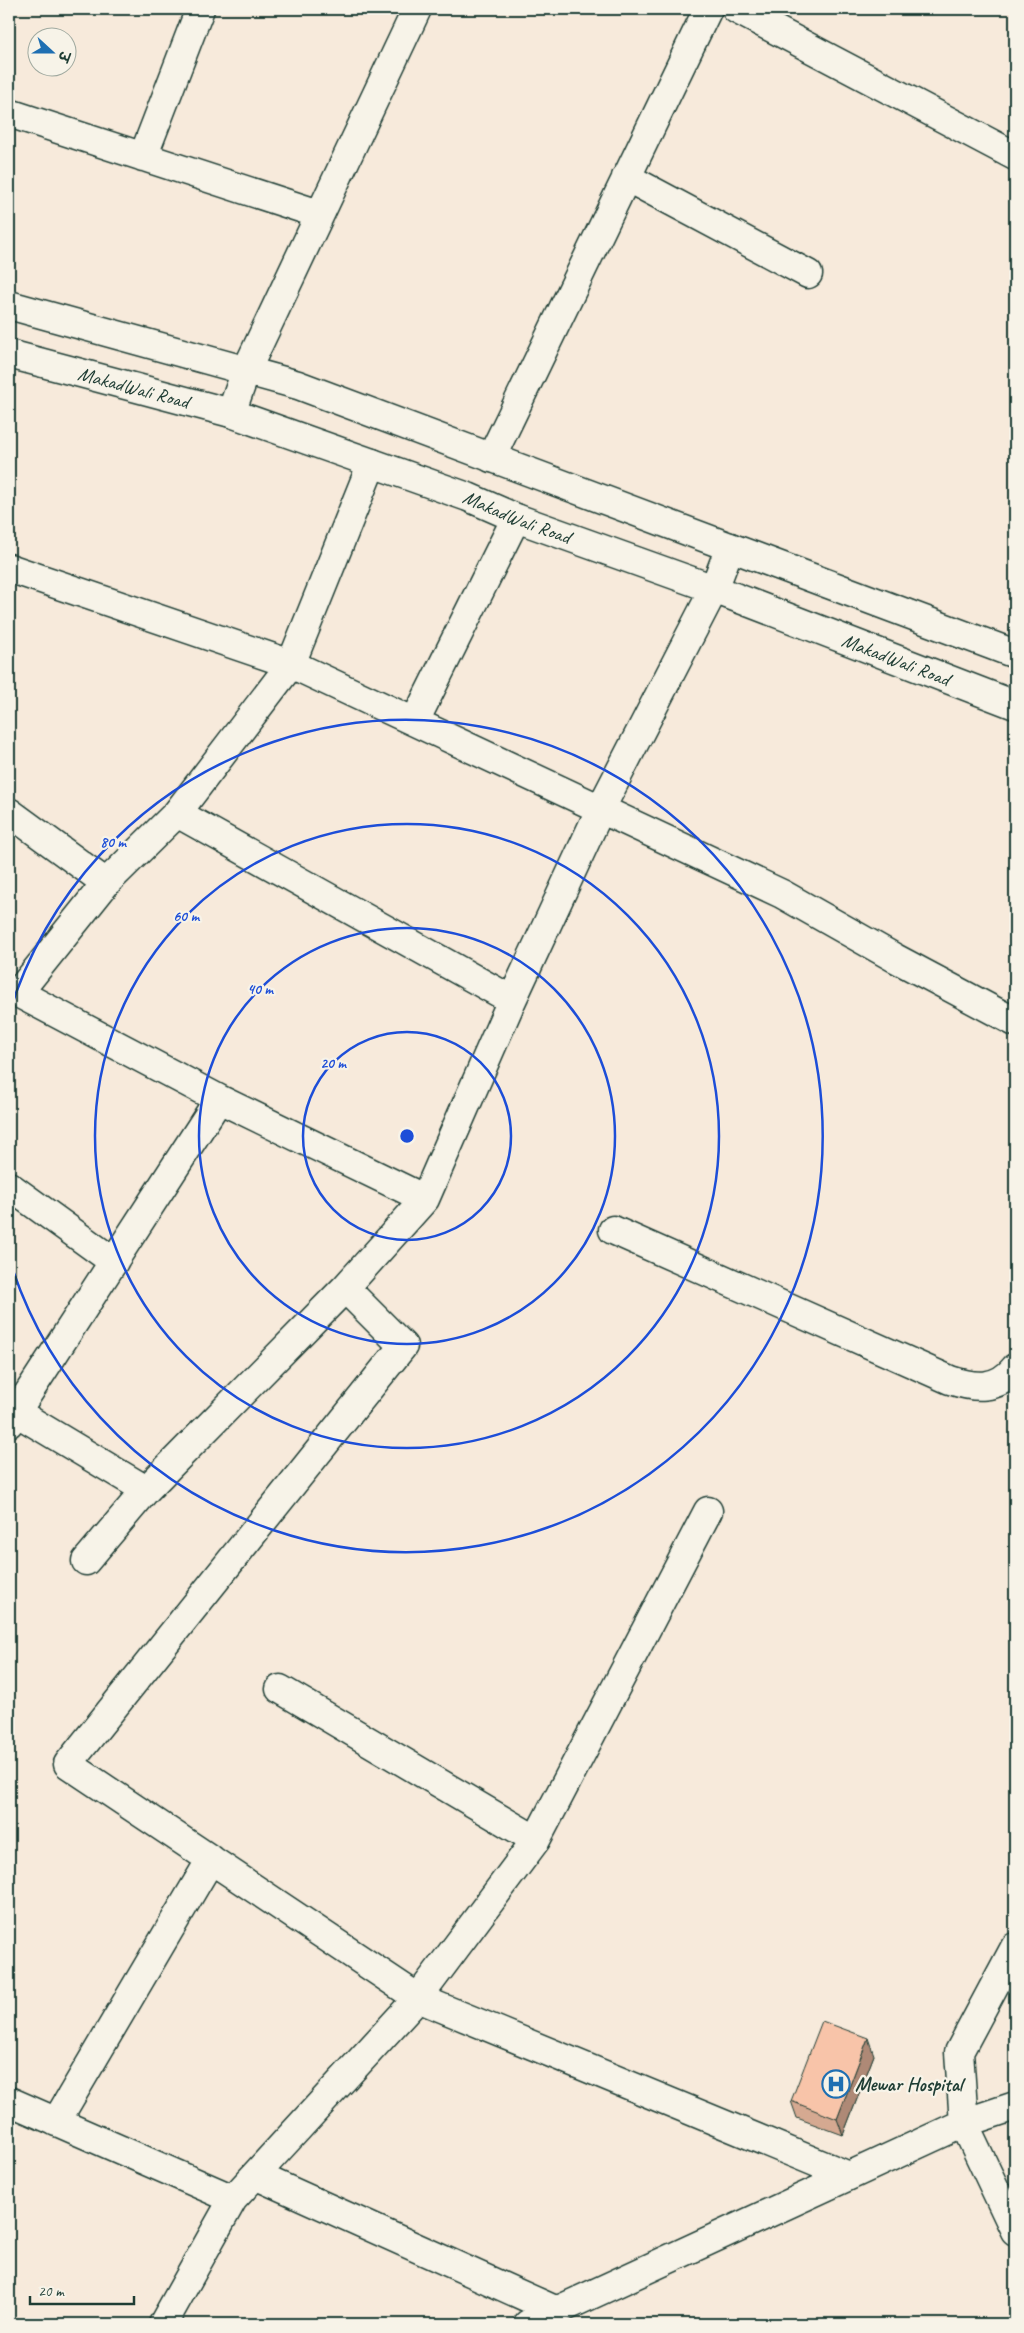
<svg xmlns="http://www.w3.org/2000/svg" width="1024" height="2333" font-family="Caveat,'Playpen Sans Deva',sans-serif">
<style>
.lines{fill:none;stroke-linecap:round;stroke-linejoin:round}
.minor-casing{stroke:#1f3d34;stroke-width:31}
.tertiary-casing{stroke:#1f3d34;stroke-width:31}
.minor{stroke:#f7f3e8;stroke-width:28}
.tertiary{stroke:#f7f3e8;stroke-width:28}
.wall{fill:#d5a991;stroke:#1f3d34}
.shaded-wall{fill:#ae8976;stroke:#1f3d34}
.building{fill:#f8c4a9;stroke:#1f3d34}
.ring{fill:none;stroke:#1d4ed8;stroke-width:2.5}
.labels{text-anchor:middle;stroke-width:4.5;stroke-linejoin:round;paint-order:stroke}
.street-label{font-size:20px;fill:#1f3d34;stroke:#f7f3e8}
.poi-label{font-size:20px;font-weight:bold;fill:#1f3d34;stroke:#f7f3e8;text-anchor:start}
.centre{fill:#1d4ed8;stroke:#f7f3e8;stroke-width:2.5}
.ring-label{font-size:15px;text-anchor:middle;font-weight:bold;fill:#1d4ed8;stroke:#f7f3e8;stroke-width:4.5;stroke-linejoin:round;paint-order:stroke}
</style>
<rect width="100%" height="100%" fill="#f7eadb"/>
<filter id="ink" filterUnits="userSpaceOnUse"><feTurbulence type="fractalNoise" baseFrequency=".02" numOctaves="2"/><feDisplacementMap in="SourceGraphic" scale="10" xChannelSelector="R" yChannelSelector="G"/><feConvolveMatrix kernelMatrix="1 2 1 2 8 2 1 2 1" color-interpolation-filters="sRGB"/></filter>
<g filter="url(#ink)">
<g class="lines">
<!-- minor casing -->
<g class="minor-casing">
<path id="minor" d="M736,9L1015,156
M9,113L319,214
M143,157L200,9
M626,177L808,274
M231,413L246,371L417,9
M491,458L708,9
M372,463L291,664L177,813L106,883L18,993L219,1099L425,1199
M9,568L291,664L782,894L895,958L1015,1022
M415,721L516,518
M9,812L106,883
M177,813L512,1000
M9,1186L114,1262
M613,1230L950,1380C974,1388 997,1391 1015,1368
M345,1288L403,1346L68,1764L418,1998L849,2176
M16,1412L146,1490
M9,1423L219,1099
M86,1561L146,1490L345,1288L425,1199L512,1000L601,808L714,589L730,547
M280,1689L536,1840
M1015,1947L959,2052L964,2123L1015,2231
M9,2101L233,2199
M56,2122L211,1859
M255,2175L557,2311
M163,2324L233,2199L418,1998L536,1840L708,1511
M528,2324L964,2123L1015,2106"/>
</g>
<!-- tertiary casing -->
<g class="tertiary-casing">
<g id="tertiary">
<path d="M9,305L298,385L1015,654"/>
<path id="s1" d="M9,354L231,413L468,497L516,518L714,589L1015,705"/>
</g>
</g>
<!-- minor -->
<use href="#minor" class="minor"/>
<!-- tertiary -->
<use href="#tertiary" class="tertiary"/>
</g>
<!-- wall -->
<path class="wall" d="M874,2055L843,2135L797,2118L791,2101Z"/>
<!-- shaded-wall -->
<path class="shaded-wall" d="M868,2038L874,2055L843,2135L837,2119Z"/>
<!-- building -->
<path class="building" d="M822,2021L868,2038L837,2119L791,2101Z"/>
</g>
<!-- distance rings -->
<g class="ring">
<circle cx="407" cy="1136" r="104"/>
<circle cx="407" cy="1136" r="208"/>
<circle cx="407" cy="1136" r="312"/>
<path d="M9 1014A416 416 0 1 1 9 1258"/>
</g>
<!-- icons -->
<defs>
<g id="hospital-ring" transform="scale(1.4375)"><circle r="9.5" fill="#f7f3e8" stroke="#1f6fb2" stroke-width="1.5"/><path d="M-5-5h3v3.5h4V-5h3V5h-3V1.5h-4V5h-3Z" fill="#1f6fb2"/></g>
</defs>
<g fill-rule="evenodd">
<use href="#hospital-ring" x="836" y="2084"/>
</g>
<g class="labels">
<!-- street labels -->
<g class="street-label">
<text dy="7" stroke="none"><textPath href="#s1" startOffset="129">MakadWali Road</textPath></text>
<text dy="7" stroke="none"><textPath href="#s1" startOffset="534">MakadWali Road</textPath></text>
<text dy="7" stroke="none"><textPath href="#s1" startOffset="939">MakadWali Road</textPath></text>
</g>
<!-- poi labels -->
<g class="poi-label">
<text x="855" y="2091">Mewar Hospital</text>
</g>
</g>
<circle cx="407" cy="1136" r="8" class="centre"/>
<g class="ring-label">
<text x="113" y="847">80 m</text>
<text x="186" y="921">60 m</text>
<text x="260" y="994">40 m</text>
<text x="333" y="1068">20 m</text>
</g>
<!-- margin -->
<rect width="1024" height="2333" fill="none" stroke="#f7f3e8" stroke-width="30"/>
<rect x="15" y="15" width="994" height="2303" fill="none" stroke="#1f3d34" stroke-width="2" filter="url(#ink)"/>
<!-- north arrow -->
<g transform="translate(52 52) rotate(111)"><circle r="24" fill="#f7f3e8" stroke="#a1aaa0"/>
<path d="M0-4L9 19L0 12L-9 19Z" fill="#1f6fb2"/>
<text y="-8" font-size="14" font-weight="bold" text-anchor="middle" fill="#1f3d34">उ</text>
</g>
<!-- scale -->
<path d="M30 2296v8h104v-8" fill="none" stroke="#1f3d34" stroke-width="2.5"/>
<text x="38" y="2296" font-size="15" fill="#1f3d34" stroke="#f7f3e8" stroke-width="4" paint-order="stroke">20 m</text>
</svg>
